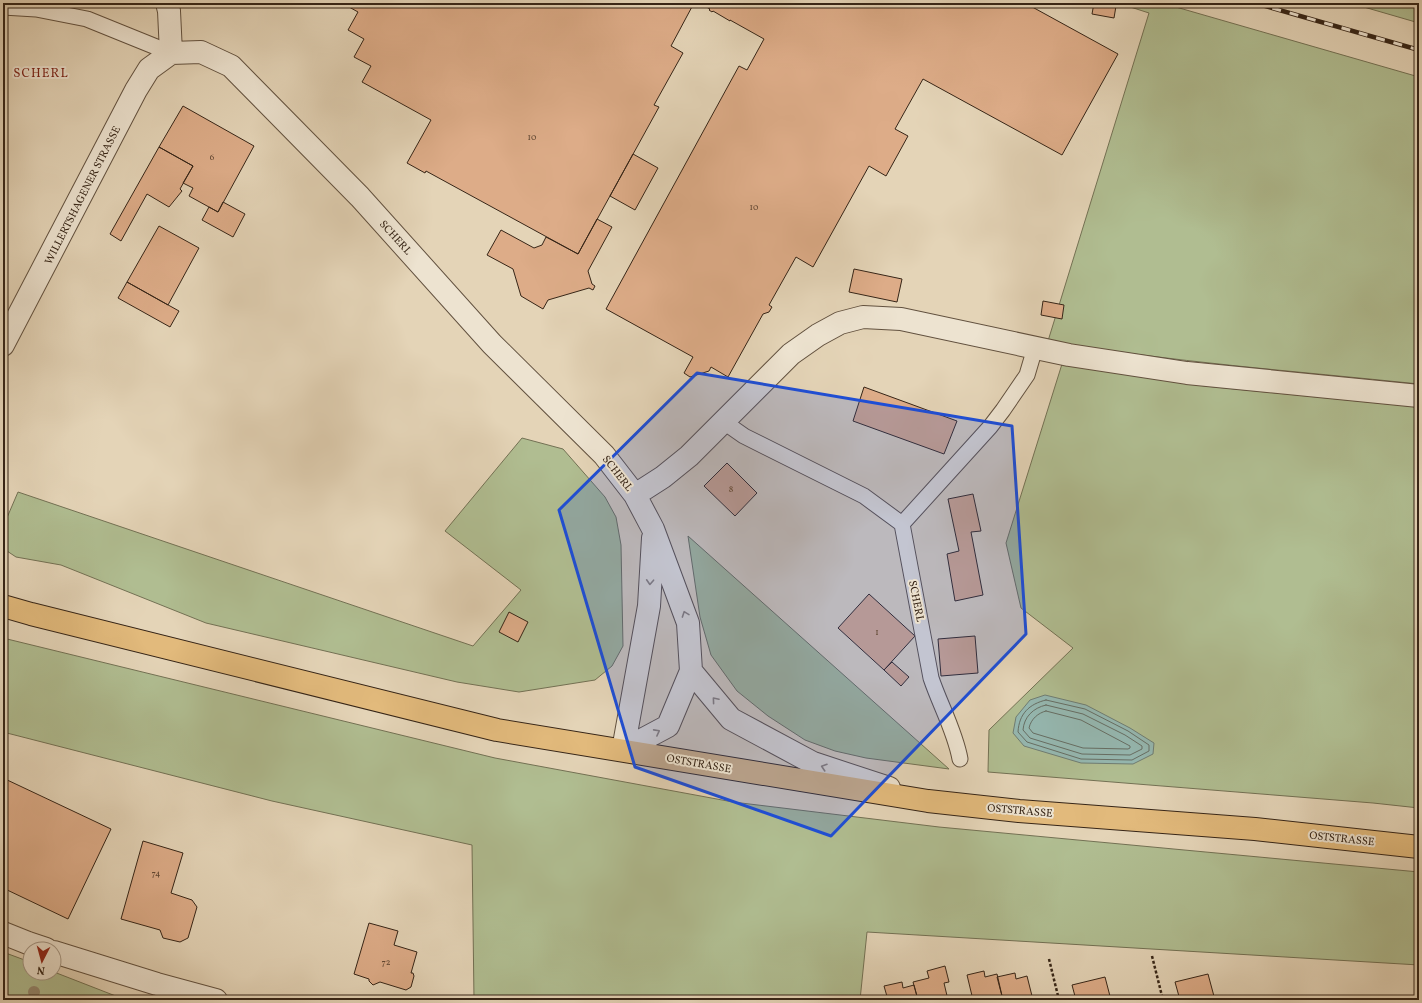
<svg xmlns="http://www.w3.org/2000/svg" width="1422" height="1003" font-family="Vollkorn,serif">
<style>
.green{fill:#b0bd91;stroke:#737154}
.water{fill:#95b8b1;stroke:#6f7d73}
.lines{fill:none;stroke-linecap:round;stroke-linejoin:round}
.shore{stroke:#666e64;stroke-width:1}
.building{fill:#ddac88;stroke:#362517}
.service-casing{stroke:#62513f;stroke-width:17}
.minor-casing{stroke:#62513f;stroke-width:24}
.primary-casing{stroke:#362517;stroke-width:24}
.path{stroke:#362517;stroke-width:2.5;stroke-dasharray:3 2;stroke-linecap:butt}
.service{stroke:#ede3d0;stroke-width:15}
.minor{stroke:#ede3d0;stroke-width:22}
.primary{stroke:#e2ba7c;stroke-width:22}
.rail-casing{stroke:#362517;stroke-width:4.5}
.rail{stroke:#ede3d0;stroke-width:3;stroke-dasharray:9;stroke-linecap:butt}
.tree{fill:#958970}
.oneway{stroke:#928474}
.marked{fill:#1d4ed8;fill-opacity:0.2;stroke:#1d4ed8;stroke-width:3;stroke-linejoin:round}
.labels{text-anchor:middle;stroke-width:4;stroke-linejoin:round;paint-order:stroke}
.number-label{font-size:9px;fill:#604733}
.street-label{font-size:11px;fill:#362517;stroke:#ede3d0}
.quarter-label{font-size:13px;letter-spacing:1px;fill:#7a1f14;stroke:#ede3d0}
</style>
<rect width="100%" height="100%" fill="#e4d4b7"/>
<filter id="stains"><feTurbulence type="fractalNoise" baseFrequency=".005" numOctaves="4"/><feColorMatrix values="0 0 0 0 .2 0 0 0 0 .09 0 0 0 0 .02 0 0 0 .5 -.17"/></filter>
<radialGradient id="worn" r=".72"><stop offset=".6" stop-color="#630" stop-opacity="0"/><stop offset="1" stop-color="#630" stop-opacity=".3"/></radialGradient>
<!-- green -->
<path class="green" d="M1118,3H1162L1419,77V384C1295,371 1170,362 1048,341L1149,13Z
M1350,3H1419V23Z
M1062,364L1205,386L1419,407V808L1373,803L988,772L989,730L1073,648L1021,608L1006,543Z
M522,438L563,449L605,497L616,517L621,545L623,646L612,666L595,680L519,692L457,682L206,623L61,565L16,557L4,549L3,527L18,492L473,646L521,590L445,531Z
M688,536L949,769L866,758L835,751L805,740L768,716L737,691L711,655L700,617Z
M3,638L495,758L733,802L939,827L1419,872V965L867,932L860,1000H474L472,845L272,801L3,732Z
M3,952L30,962V973H54V972L126,1000H3Z"/>
<!-- water -->
<path class="water" d="M1045,695L1086,705L1130,728L1154,743L1153,754L1133,764L1081,763L1024,746L1013,733L1016,717L1030,700Z"/>
<g class="lines">
<!-- shore -->
<path class="shore" d="M1046,700L1085,709L1128,731L1149,745V751L1132,760L1081,759L1027,742L1018,732C1019,714 1029,704 1046,700Z
M1046,705L1083,714L1125,735L1142,746V749L1130,755L1082,754L1030,738L1023,730C1024,717 1033,708 1046,705Z
M1046,711L1081,720L1130,746V748L1128,749L1083,748L1033,733L1029,728C1031,719 1038,713 1046,711Z"/>
</g>
<!-- building -->
<path class="building" d="M342,3H694L671,46L683,53L654,105L659,107L578,254L426,171L425,173L407,163L431,120L362,82L371,66L354,57L364,39L348,30L358,12Z
M696,3H1025L1118,54L1062,155L923,79L895,129L908,136L886,176L869,166L813,267L796,257L769,305L772,307L769,312L763,314L728,377L711,367L709,371L690,377L684,373L693,357L606,309L739,66L747,70L764,39L730,20V21L713,11L712,12L709,10L710,9L699,3L698,4Z
M1094,3L1116,6L1114,18L1092,14Z
M183,106L254,146L218,212L189,196L193,188L183,183L193,166L159,147Z
M159,147L193,166L180,189L182,191L169,207L147,194L121,241L110,234Z
M633,154L658,168L635,210L610,196Z
M223,202L245,214L233,237L202,220L209,207L218,212Z
M597,219L612,227L588,271L592,284L595,286L593,290L589,288L548,300L543,309L521,296L513,269L487,255L501,230L534,248L542,245L546,237L578,254Z
M159,226L199,248L168,305L127,282Z
M854,269L902,279L897,302L849,292Z
M127,282L179,311L170,327L118,298Z
M1043,301L1064,305L1062,319L1041,315Z
M864,387L957,421L944,454L853,421Z
M727,463L757,493L735,516L704,486Z
M973,494L981,531L971,532L983,595L955,601L947,554L959,551L948,499Z
M869,594L915,636L884,670L838,628Z
M509,612L528,622L518,642L499,632Z
M975,636L978,673L941,676L938,639Z
M892,662L909,677L901,686L884,670Z
M3,778L111,829L68,919L3,888Z
M143,841L183,853L171,893L192,900L197,907L188,938L180,942L163,938L160,930L121,919Z
M369,923L398,931L394,945L417,952L411,973H413L414,976L411,987L406,990L380,982L373,985L369,981V979L354,974Z
M945,966L949,982L944,983L948,1000H918L913,982L929,978L927,971Z
M984,971L985,977L997,974L1003,1000H973L967,975Z
M1015,973L1016,979L1027,976L1033,1000H1003L997,977Z
M1208,974L1215,1000H1180L1175,982Z
M1105,977L1111,1000H1076L1072,985Z
M902,982L903,988L914,985L918,1000H888L884,986Z"/>
<g class="lines">
<!-- service casing -->
<g class="service-casing">
<path id="service" d="M3,7L36,9L87,19L171,53
M724,422L744,436L864,496L902,524L931,678C940,705 955,731 960,759
M902,524L990,427L1003,410L1027,375L1035,348"/>
</g>
<!-- minor casing -->
<g class="minor-casing">
<path id="minor" d="M167,3L169,11L171,53
M171,53L201,52L231,66L360,197L492,344L604,455L635,495L653,529L688,623L691,671L668,726L623,750
M3,345L136,90L149,69L171,53
M635,495L663,477L689,456L791,354L818,335L840,323L863,317L901,319L1069,355L1187,373L1419,396
M691,671L731,719L813,763L889,788
M623,750L649,606L653,538
M3,933L28,943L46,949
M54,952L157,984L216,1000"/>
</g>
<!-- primary casing -->
<g class="primary-casing">
<path id="primary" d="M3,606L31,614L497,730L928,801L1019,811L1255,829L1419,847"/>
</g>
<!-- path -->
<path class="path" d="M1152,956L1163,1000
M1049,959L1059,1000"/>
<!-- service -->
<use href="#service" class="service"/>
<!-- minor -->
<use href="#minor" class="minor"/>
<!-- primary -->
<use href="#primary" class="primary"/>
<!-- rail casing -->
<g class="rail-casing">
<path id="rail" d="M1255,3L1419,50"/>
</g>
<!-- rail -->
<use href="#rail" class="rail"/>
</g>
<!-- trees -->
<circle class="tree" cx="34" cy="992" r="6"/>
<!-- one-way arrows -->
<defs><path id="oneway-chevron" d="M-2-3.5L2.5 0L-2 3.5" fill="none" stroke-width="1.6" stroke-linecap="round" stroke-linejoin="round"/></defs>
<g class="oneway">
<use href="#oneway-chevron" transform="translate(650 582) rotate(93)"/>
<use href="#oneway-chevron" transform="translate(685 614) rotate(-110)"/>
<use href="#oneway-chevron" transform="translate(715 700) rotate(-130)"/>
<use href="#oneway-chevron" transform="translate(657 732) rotate(-28)"/>
<use href="#oneway-chevron" transform="translate(824 767) rotate(-162)"/>
</g>
<!-- marked area -->
<path class="marked" d="M697,373L1012,426L1026,634L831,836L635,767L559,510Z"/>
<g class="labels">
<!-- number labels -->
<g class="number-label">
<text x="532" y="140">10</text>
<text x="212" y="160">6</text>
<text x="754" y="210">10</text>
<text x="731" y="492">8</text>
<text x="877" y="635">1</text>
<text x="156" y="876">74</text>
<text x="386" y="965">72</text>
</g>
<!-- street labels -->
<g class="street-label">
<text transform="translate(82 195) rotate(-63)" y="4">WILLERTSHAGENER STRASSE</text>
<text transform="translate(396 237) rotate(48)" y="4">SCHERL</text>
<text transform="translate(618 473) rotate(52)" y="4">SCHERL</text>
<text transform="translate(917 601) rotate(79)" y="4">SCHERL</text>
<text transform="translate(699 763) rotate(10)" y="4">OSTSTRASSE</text>
<text transform="translate(1020 810) rotate(5)" y="4">OSTSTRASSE</text>
<text transform="translate(1342 838) rotate(6)" y="4">OSTSTRASSE</text>
</g>
<!-- quarter labels -->
<g class="quarter-label">
<text x="41" y="77">SCHERL</text>
</g>
</g>
<!-- margin -->
<rect width="1422" height="1003" fill="none" stroke="#e4d4b7" stroke-width="16"/>
<rect x="4" y="4" width="1414" height="995" fill="none" stroke="#362517" stroke-width="2"/>
<rect x="8" y="8" width="1406" height="987" fill="none" stroke="#362517"/>
<!-- north arrow -->
<g transform="translate(42 961) rotate(186)"><circle r="19" fill="#ede3d0" stroke="#a49786"/>
<path d="M0-3L7 15L0 10L-7 15Z" fill="#8f2418"/>
<text y="-6" font-size="11" font-weight="bold" text-anchor="middle" fill="#362517">N</text>
</g>
<rect width="100%" height="100%" filter="url(#stains)"/>
<rect width="100%" height="100%" fill="url(#worn)"/>
</svg>
